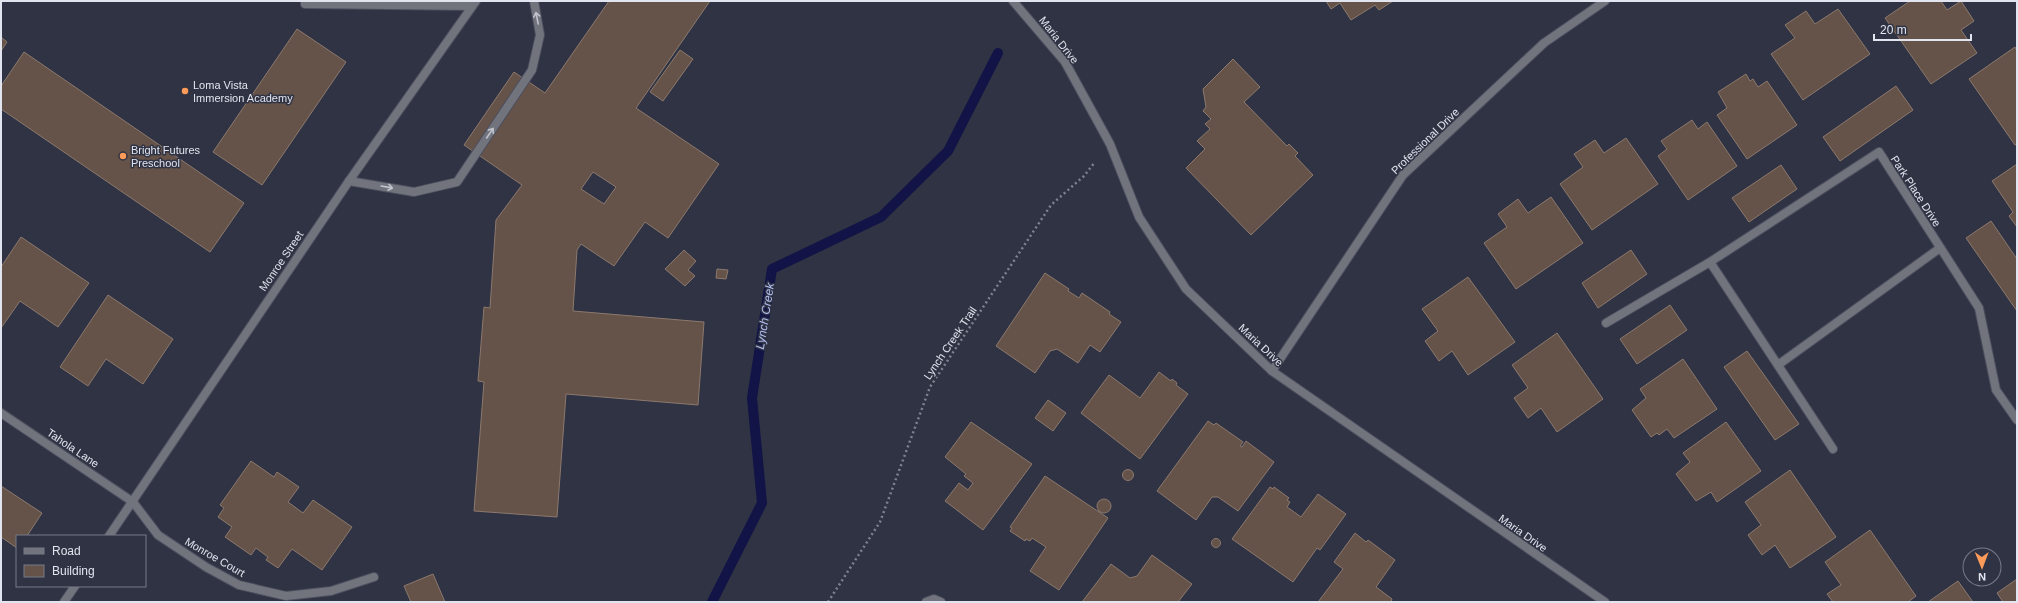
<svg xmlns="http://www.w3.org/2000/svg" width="2018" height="603" font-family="Arial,sans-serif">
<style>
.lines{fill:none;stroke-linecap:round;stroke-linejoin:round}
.stream{stroke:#121346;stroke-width:10}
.building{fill:#655349;stroke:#8c796e;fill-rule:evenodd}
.service-casing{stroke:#4c4f5f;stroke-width:10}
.minor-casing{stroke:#4c4f5f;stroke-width:10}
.tertiary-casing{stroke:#4c4f5f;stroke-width:10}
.path{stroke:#7f8290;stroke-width:2.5;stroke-dasharray:2 3;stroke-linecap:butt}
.service{stroke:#72747d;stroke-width:8}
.minor{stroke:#72747d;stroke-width:8}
.tertiary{stroke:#72747d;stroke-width:8}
.oneway{stroke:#c0c2cd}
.poi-dot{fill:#fe9b59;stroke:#2f3343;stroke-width:1.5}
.labels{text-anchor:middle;stroke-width:3;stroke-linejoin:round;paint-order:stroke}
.street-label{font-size:11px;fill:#e2e4ef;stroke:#2f3343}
.poi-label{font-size:11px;fill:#e2e4ef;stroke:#2f3343;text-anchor:start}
.water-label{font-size:12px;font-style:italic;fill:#b5c0f4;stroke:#2f3343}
</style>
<rect width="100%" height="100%" fill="#2f3343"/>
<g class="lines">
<!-- stream -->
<path class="stream" d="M712,602L762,503L752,398L772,269L881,217L948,151L998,53"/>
</g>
<!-- building -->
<path class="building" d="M609,1H710L636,108L719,164L668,238L645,222L614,266L581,244L577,250L573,311L704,322L698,405L566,394L557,517L474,511L484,382L478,381L484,307L490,308L496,220L522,185L464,145L514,72L545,93ZM593,172L616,187L604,204L581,189Z
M1326,1H1393L1379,10L1375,5L1351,20L1340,3L1331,9Z
M1910,1H1941L1947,10L1961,1L1974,21L1961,30L1977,53L1931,84L1885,18Z
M1838,9L1870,54L1803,100L1771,54L1795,38L1785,25L1806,11L1815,24Z
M297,29L346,62L262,185L213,152Z
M1,37L7,42L1,51Z
M2015,47L2017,51V144L2015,145L1969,79Z
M680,50L693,59L663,101L650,92Z
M24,52L244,203L210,252L1,109V86Z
M1233,59L1260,87L1244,102L1287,146L1289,144L1298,153L1295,156L1313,175L1251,235L1186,168L1205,149L1197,141L1210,129L1205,124L1211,119L1203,111L1206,107L1203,89Z
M1746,74L1750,81L1753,79L1758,87L1767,81L1797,125L1747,159L1717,115L1727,108L1718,92Z
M1896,86L1913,110L1840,161L1823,137Z
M1692,120L1698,129L1707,122L1737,166L1688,200L1658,156L1667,149L1661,141Z
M1626,138L1658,184L1592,230L1560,184L1583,167L1574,154L1595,140L1604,153Z
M2017,164V227L2009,216L2013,212L1992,181Z
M1781,165L1797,189L1749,222L1732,198Z
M1551,197L1583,243L1516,289L1484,243L1507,227L1498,214L1518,199L1528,213Z
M1991,221L2017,259V311L1966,238Z
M21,237L89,283L58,327L20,301L1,328V267Z
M684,250L696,261L688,270L695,276L685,286L665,269Z
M1631,250L1647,274L1598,308L1582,283Z
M717,269L728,270L726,279L716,278Z
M1045,273L1069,289L1068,291L1079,298L1082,293L1110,312L1109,314L1121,322L1100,352L1090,345L1078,363L1057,349L1050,351L1035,373L996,346Z
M1468,277L1515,342L1468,375L1452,351L1439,361L1425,341L1438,331L1422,309Z
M108,295L173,339L143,384L106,359L88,386L60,367Z
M1670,305L1687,330L1637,364L1620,339Z
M1557,333L1603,399L1557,432L1541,408L1528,418L1514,398L1528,388L1512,365Z
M1747,351L1799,424L1775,440L1724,367Z
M1683,359L1717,409L1674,438L1667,429L1659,435L1657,433L1651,437L1632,410L1646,398L1640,389Z
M1159,372L1171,381L1172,379L1177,383L1176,385L1188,394L1140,459L1081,413L1109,375L1140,398Z
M1048,400L1066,413L1053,431L1035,418Z
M1208,421L1214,425L1216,423L1243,442L1240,446L1242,447L1246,441L1274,462L1238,511L1218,497H1212L1196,520L1157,491Z
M971,422L1032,464L983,530L945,501L959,483L968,490L973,483L964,476L966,474L945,457Z
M1726,422L1761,471L1717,502L1711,492L1696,501L1676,474L1690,462L1683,453Z
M251,461L274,477L277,472L299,487L288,502L303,513L313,500L352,527L322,570L292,549L278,568L266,560L268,557L256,548L251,555L225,537L232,527L218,517L224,508L220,505Z
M1122.5 475a5.5 5.5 0 1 1 11 0a5.5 5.5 0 1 1-11 0Z
M1790,470L1836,537L1790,568L1775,545L1762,555L1748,535L1761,525L1745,502Z
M1045,476L1108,518L1059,590L1030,571L1046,547L1032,538L1030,541L1026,539L1025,541L1010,531L1012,528L1010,527Z
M1,486L42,513L27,536H17V548L1,537Z
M1270,487L1273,489L1274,487L1289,498L1287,500L1290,502L1287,507L1301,517L1318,494L1346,514L1320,550L1317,548L1293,582L1232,539Z
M1097 506a7 7 0 1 1 14 0a7 7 0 1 1-14 0Z
M1870,530L1916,596L1908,602H1833L1827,594L1841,585L1825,562Z
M1355,533L1366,542L1368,540L1395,560L1376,587L1392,599L1391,602H1318L1343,569L1334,562Z
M1211.5 543a4.5 4.5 0 1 1 9 0a4.5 4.5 0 1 1-9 0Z
M1152,555L1192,584L1178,602H1082L1111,564L1130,578L1137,576Z
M433,574L445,602H411L404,586Z
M2017,579V602H2003L1997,593Z
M1958,581L1973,602H1928Z"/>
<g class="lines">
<!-- service casing -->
<g class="service-casing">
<path id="service" d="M305,1V4L472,6
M349,181L414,192L457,182L532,70L540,35L534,1
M1778,365L1940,248"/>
</g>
<!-- minor casing -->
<g class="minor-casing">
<path id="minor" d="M1710,262L1833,449
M1606,323L1710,262L1879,152L1979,308L1996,390L2017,420
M1272,371L1403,175L1544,43L1605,1
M1,413L133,502L158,535L206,567L239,585L286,596L331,591L374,577
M109,536L349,181L476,1
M64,602L75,586
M926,602L934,599L941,602"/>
</g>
<!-- tertiary casing -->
<g class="tertiary-casing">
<path id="tertiary" d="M1013,1L1065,62L1110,144L1139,217L1186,289L1272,371L1605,602"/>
</g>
<!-- path -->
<path class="path" d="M828,602L880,522L930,387L1051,205L1084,176L1095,162"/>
<!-- service -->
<use href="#service" class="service"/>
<!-- minor -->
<use href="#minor" class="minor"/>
<!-- tertiary -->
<use href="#tertiary" class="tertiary"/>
</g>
<!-- one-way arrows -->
<defs><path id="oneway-shaft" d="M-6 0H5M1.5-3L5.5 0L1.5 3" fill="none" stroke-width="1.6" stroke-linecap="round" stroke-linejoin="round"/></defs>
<g class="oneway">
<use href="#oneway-shaft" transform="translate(537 18) rotate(-101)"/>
<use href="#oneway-shaft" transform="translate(490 133) rotate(-56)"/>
<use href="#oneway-shaft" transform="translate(387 187) rotate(10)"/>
</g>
<!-- markers -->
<g class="poi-dot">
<circle cx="185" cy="91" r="4"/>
<circle cx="123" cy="156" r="4"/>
</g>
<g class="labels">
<!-- street labels -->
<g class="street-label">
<text transform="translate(1059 40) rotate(52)" y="4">Maria Drive</text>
<text transform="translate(1425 141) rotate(-44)" y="4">Professional Drive</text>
<text transform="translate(1916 191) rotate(57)" y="4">Park Place Drive</text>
<text transform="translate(281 261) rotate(-56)" y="4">Monroe Street</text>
<text transform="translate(950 343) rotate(-56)" y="4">Lynch Creek Trail</text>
<text transform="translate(1261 345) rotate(43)" y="4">Maria Drive</text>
<text transform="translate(73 448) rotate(34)" y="4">Tahola Lane</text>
<text transform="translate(1523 533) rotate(35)" y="4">Maria Drive</text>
<text transform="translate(215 557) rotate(30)" y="4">Monroe Court</text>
</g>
<!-- poi labels -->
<g class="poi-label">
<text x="193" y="89">Loma Vista<tspan x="193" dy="13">Immersion Academy</tspan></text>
<text x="131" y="154">Bright Futures<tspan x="131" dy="13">Preschool</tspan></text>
</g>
<!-- water labels -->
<g class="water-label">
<text transform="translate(765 316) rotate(-81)" y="4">Lynch Creek</text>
</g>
</g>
<!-- border -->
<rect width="2018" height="603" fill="none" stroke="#e2e4ef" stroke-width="4"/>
<!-- legend -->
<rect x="16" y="535" width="130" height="52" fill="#2f3343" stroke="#777a88"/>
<rect x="24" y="548" width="20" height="6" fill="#72747d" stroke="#777a88"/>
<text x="52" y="555" font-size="12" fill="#e2e4ef">Road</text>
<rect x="24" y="565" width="20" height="12" fill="#655349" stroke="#777a88"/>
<text x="52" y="575" font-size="12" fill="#e2e4ef">Building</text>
<!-- north arrow -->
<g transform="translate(1982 567) rotate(179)"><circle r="19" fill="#2f3343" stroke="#777a88"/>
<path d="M0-3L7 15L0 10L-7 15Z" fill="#fe9b59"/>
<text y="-6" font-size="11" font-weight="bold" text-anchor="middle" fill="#e2e4ef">N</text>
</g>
<!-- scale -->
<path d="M1874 34v6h97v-6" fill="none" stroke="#e2e4ef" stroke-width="2"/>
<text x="1880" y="34" font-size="12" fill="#e2e4ef" stroke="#2f3343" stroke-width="3" paint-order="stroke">20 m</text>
</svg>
